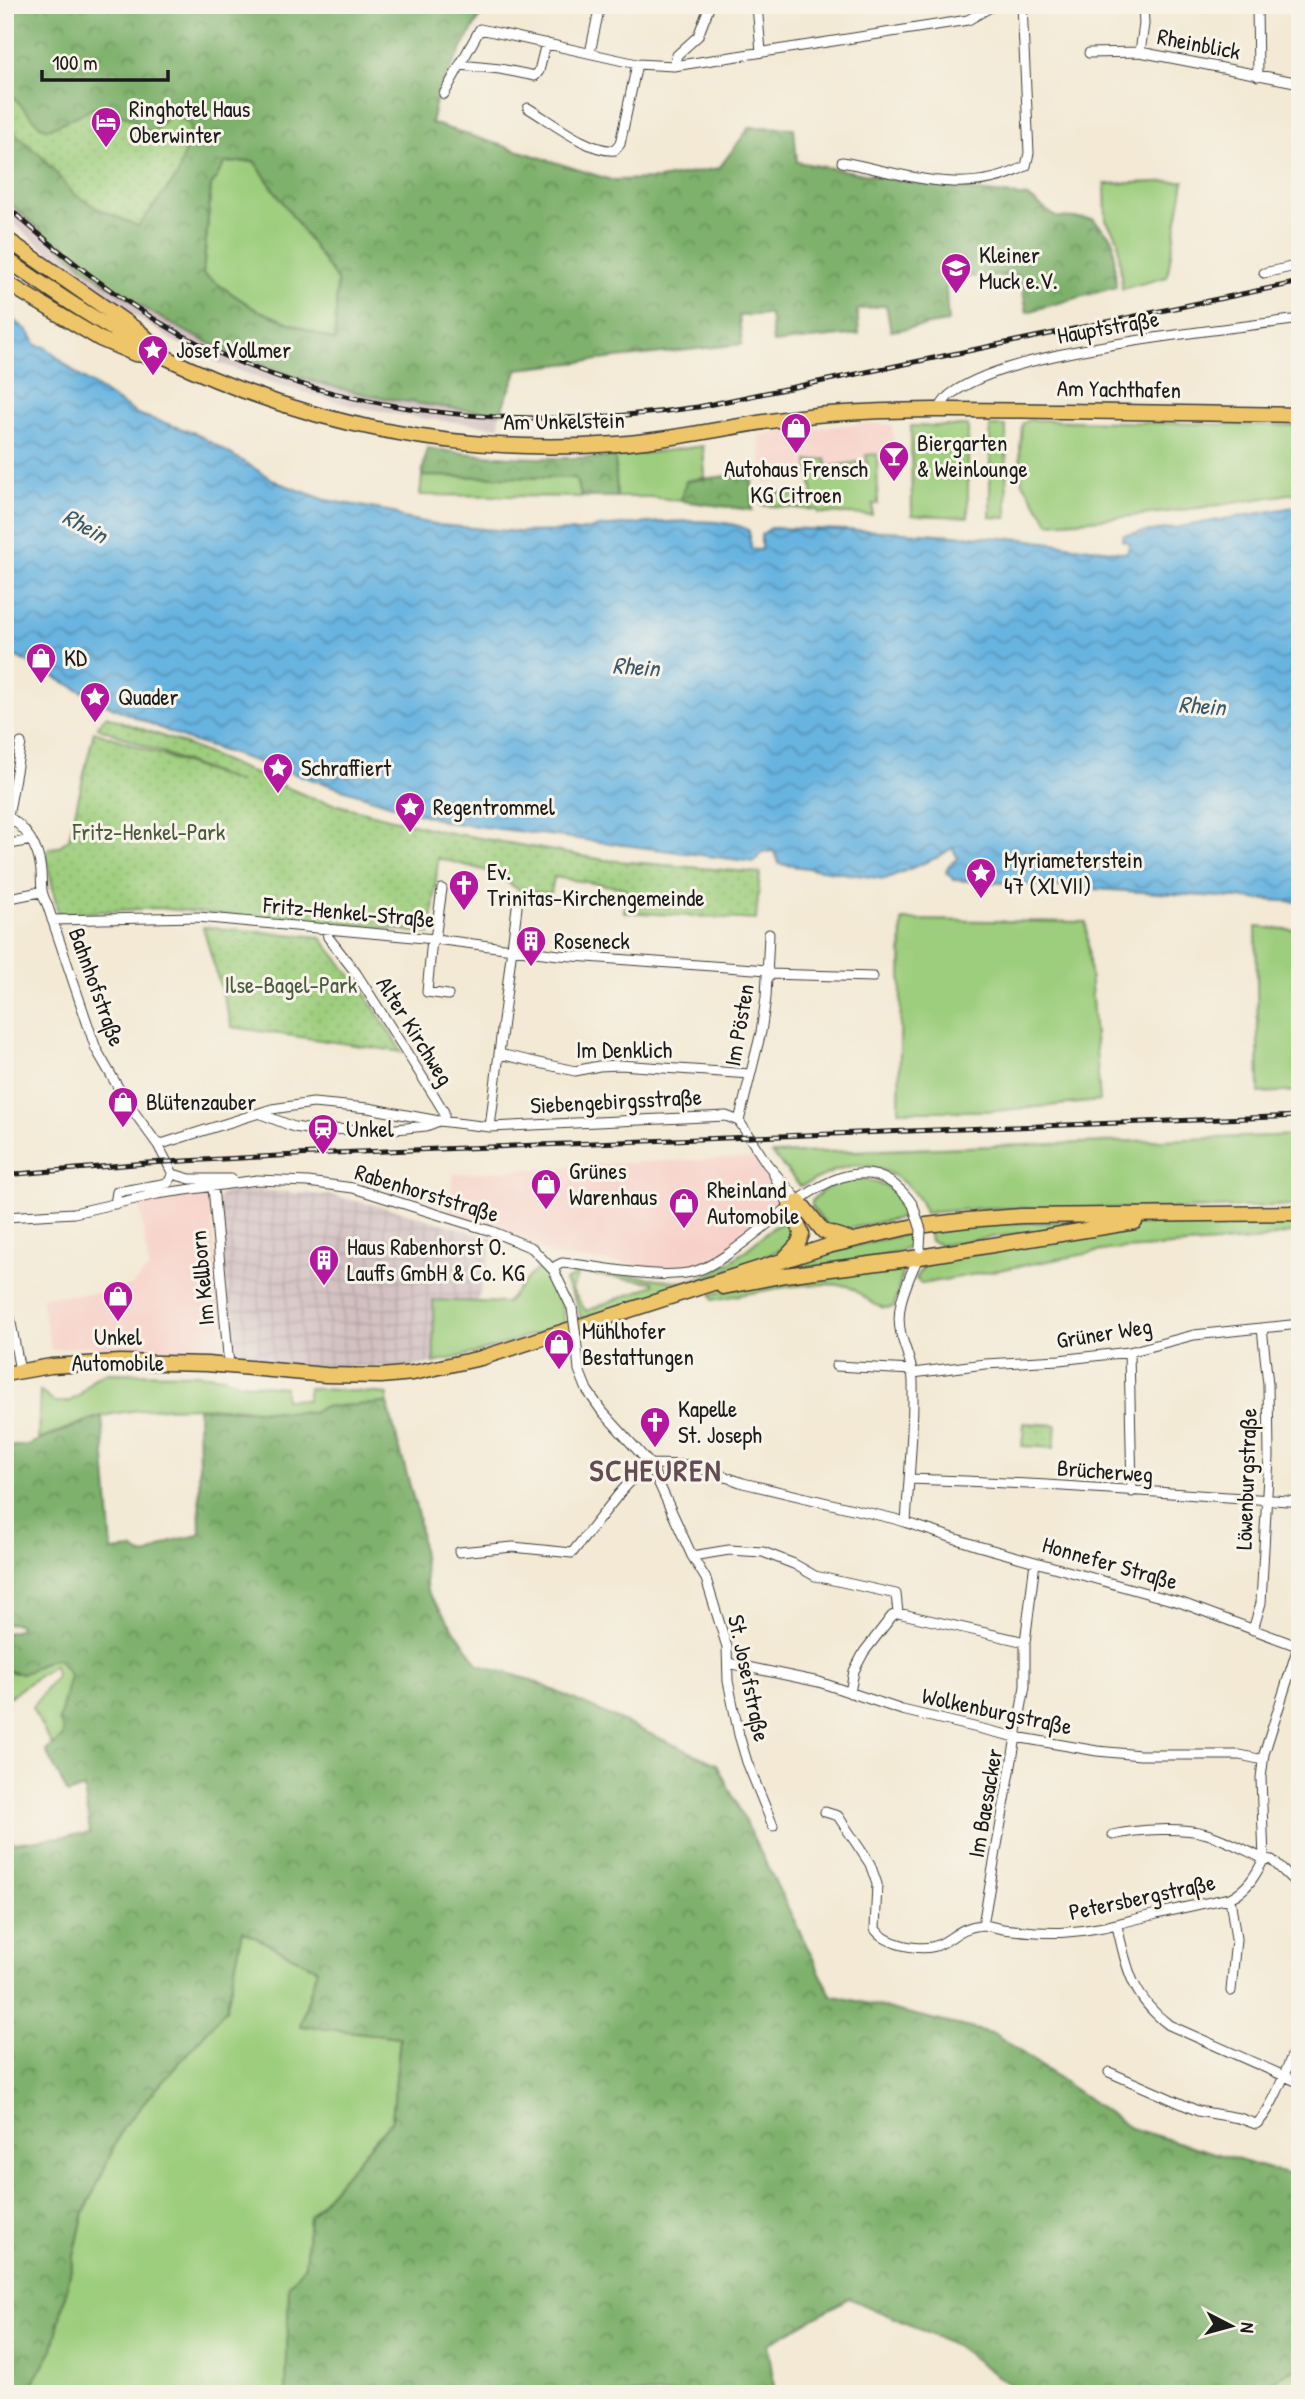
<svg xmlns="http://www.w3.org/2000/svg" width="1305" height="2399" font-family="'Patrick Hand',sans-serif">
<style>
.built{fill:#f7d1c9}
.industrial{fill:url(#industrial-grid)}
.railway{fill:#d2bfc1}
.green{fill:#9dce7d;stroke:#5c754c;stroke-width:2;fill-rule:evenodd}
.forest{fill:url(#forest-crowns);stroke:#4d6644;stroke-width:2;fill-rule:evenodd}
.park{fill:url(#park-dots);stroke:#5c754c;stroke-width:2}
.water{fill:url(#water-waves);stroke:#42687e;stroke-width:2}
.lines{fill:none;stroke-linecap:round;stroke-linejoin:round}
.stream{stroke:#68b4e1;stroke-width:2.5}
.minor-casing{stroke:#3c3b38;stroke-width:11}
.primary-casing{stroke:#3c3b38;stroke-width:17}
.minor{stroke:#fff;stroke-width:9}
.primary{stroke:#eec569;stroke-width:14}
.rail-casing{stroke:#1c1c1c;stroke-width:5}
.rail{stroke:#f7f3e8;stroke-width:2.5;stroke-dasharray:8;stroke-linecap:butt}
.minor-bridge-casing{stroke:#3c3b38;stroke-width:11;stroke-linecap:butt}
.minor-bridge{stroke:#fff;stroke-width:9}
.labels{text-anchor:middle;stroke-width:6;stroke-linejoin:round;paint-order:stroke}
.street-label{font-size:23px;fill:#1c1c1c;stroke:#f7f3e8}
.poi-label{font-size:23px;fill:#1c1c1c;stroke:#f7f3e8;text-anchor:start}
.park-label{font-size:23px;fill:#495a3e;stroke:#f7f3e8}
.water-label{font-size:24px;font-style:italic;fill:#3a596b;stroke:#f7f3e8}
.district-label{font-size:30px;font-weight:bold;letter-spacing:2px;fill:#644c55;stroke:#f7f3e8}
</style>
<defs>
<pattern id="industrial-grid" width="8" height="8" patternUnits="userSpaceOnUse" patternTransform="scale(1.75)"><rect width="8" height="8" fill="#d2bfc1"/><path d="M0 4h8M4 0v8" fill="none" stroke="#b4a4a5"/></pattern>
<pattern id="forest-crowns" width="20" height="18" patternUnits="userSpaceOnUse" patternTransform="scale(1.75)"><rect width="20" height="18" fill="#7eb16c"/><path d="M2 6a3 3 0 1 1 6 0M12 15a3 3 0 1 1 6 0" fill="none" stroke="#668f58"/></pattern>
<pattern id="park-dots" width="8" height="8" patternUnits="userSpaceOnUse" patternTransform="scale(1.75)"><rect width="8" height="8" fill="#9dce7d"/><path d="M2 2h.1M6 6h.1" fill="none" stroke="#87b06b" stroke-width="1.8" stroke-linecap="round"/></pattern>
<pattern id="water-waves" width="16" height="10" patternUnits="userSpaceOnUse" patternTransform="scale(1.75)"><rect width="16" height="10" fill="#68b4e1"/><path d="M0 5q4-4 8 0t8 0" fill="none" stroke="#5592b6"/></pattern>
</defs>
<rect width="100%" height="100%" fill="#f7f3e8"/>
<filter id="ink" filterUnits="userSpaceOnUse"><feTurbulence type="fractalNoise" baseFrequency=".0143" numOctaves="2"/><feDisplacementMap in="SourceGraphic" scale="14" xChannelSelector="R" yChannelSelector="G"/><feConvolveMatrix kernelMatrix="1 2 1 2 8 2 1 2 1" color-interpolation-filters="sRGB"/></filter>
<filter id="wash" filterUnits="userSpaceOnUse"><feTurbulence type="fractalNoise" baseFrequency=".00686" numOctaves="4" result="noise"/><feDisplacementMap in="SourceGraphic" scale="28" xChannelSelector="R" yChannelSelector="G"/><feGaussianBlur stdDeviation="1.57" result="paint"/><feColorMatrix in="noise" values="0 0 0 0 0 0 0 0 0 0 0 0 0 0 0 0 0 1.4 0 .05"/><feComposite in="paint" operator="in"/></filter>
<g filter="url(#wash)">
<rect width="100%" height="100%" fill="#f3e9d4"/>
<!-- built -->
<path class="built" d="M870,423L892,425L894,452L866,455L868,474H860L858,462L827,467V459L809,461L811,475L765,483L758,434Z
M759,1158L777,1188L779,1201L771,1216L744,1241L716,1258L688,1268L661,1270L633,1264L556,1257L504,1233L449,1211L454,1174L642,1162Z
M209,1192L225,1360L170,1356L95,1355L93,1345L51,1350L41,1297L110,1292V1287L131,1286L149,1268L139,1201L153,1197Z"/>
<!-- industrial -->
<path class="industrial" d="M258,1190L329,1195L397,1210L494,1239L477,1303L433,1300L434,1363L409,1367H369L277,1365L243,1359L233,1352L218,1199L224,1191Z"/>
<!-- railway -->
<path class="railway" d="M5,199L88,270L114,290L180,330L259,366L317,384L388,400L500,413L499,427L412,417L349,405L275,384L224,365L174,341L82,281L5,216Z"/>
<!-- green -->
<path class="green" d="M254,161L337,280L335,342L255,309L203,274L211,186L225,163Z
M1184,181L1167,277L1122,289L1118,239L1106,220L1105,184Z
M1029,420L1300,426V492C1216,507 1134,518 1049,523L1022,481L1020,450L1022,424Z
M911,426H968V517L912,515Z
M990,426H1006L1007,518L990,517Z
M703,446L705,477L686,481L681,501L651,497H617L615,457Z
M877,454L878,504H873L872,515L818,513V510L761,505L760,491L813,496L808,461L826,459L828,467L858,462L860,474H868L866,455Z
M422,476L575,478L582,497L420,495Z
M902,920L1086,922L1100,1101L994,1111H899Z
M1256,927L1300,930V1091L1259,1093Z
M1300,1135V1205L1185,1209L984,1208L925,1213C915,1183 878,1159 846,1167C830,1171 816,1181 800,1186L772,1154Z
M861,1178L888,1187L903,1201L902,1205L909,1216L839,1231L828,1226L812,1208V1201C825,1185 842,1181 861,1178Z
M1272,1219L1300,1220V1231L1250,1241L1108,1250L922,1284L916,1279L922,1268L931,1261L1106,1229L1149,1224Z
M785,1221L789,1222L796,1237C775,1259 741,1262 714,1277L581,1319L578,1306L565,1281L573,1277L571,1269L576,1268L682,1282C714,1277 734,1260 758,1240C766,1233 774,1225 785,1221ZM578,1273L653,1282L654,1285L586,1311L572,1290Z
M1102,1221L941,1245L930,1241L928,1230L1003,1223Z
M912,1233L911,1245C889,1261 805,1268 776,1269L856,1245Z
M896,1263L901,1267L902,1275L894,1307C873,1314 860,1286 841,1285C798,1281 755,1293 713,1300L711,1294L758,1284Z
M541,1267C555,1285 562,1302 565,1324L479,1352L434,1363L433,1300L506,1303L529,1276Z
M106,1373L197,1374L224,1377L240,1383L285,1387V1399L307,1400L309,1388L388,1394L387,1403L322,1407L312,1413C244,1409 170,1401 103,1416C81,1421 59,1432 38,1440L40,1391L54,1402H68L80,1395L93,1379Z
M52,1658L59,1659L70,1676L63,1707V1737L53,1747L32,1708L56,1676L54,1665L9,1697L5,1691V1669C24,1679 37,1666 52,1658Z
M243,1931L317,1969L300,2026L400,2037L392,2120L309,2217L305,2265L289,2285L286,2394H27L53,2349L83,2216L123,2127L226,2009Z
M1300,2366V2394H1247Z"/>
<!-- forest -->
<path class="forest" d="M5,5H477L479,18L438,91L431,123L611,180L659,179L719,168L750,127L794,128L797,162L920,184L1028,197L1056,217L1093,219L1113,239L1116,287L1027,312L1020,276L945,277L948,322L891,331L886,305L857,310L859,334L773,343L770,314L739,316L742,344L518,369L500,413C357,401 237,372 116,290C76,264 41,230 5,199V124L44,159L73,193L97,208L138,226L178,175L152,134L125,116L94,108L49,129L40,126L7,91L5,93ZM254,161L337,280L335,341L255,309L203,274L211,186L225,163Z
M427,448C490,459 551,459 615,457L617,497H582L575,478L422,476Z
M752,473V510L681,501L686,481Z
M387,1403L418,1515L427,1591L479,1665L531,1680L717,1764L831,1995L995,2034L1130,2128L1300,2178V2366L1247,2394H1022L955,2345L849,2298L768,2344L775,2394H286L289,2285L305,2265L309,2217L392,2120L400,2037L300,2026L317,1969L243,1931L226,2009L123,2127L83,2216L53,2349L27,2394H5V1818L13,1843L90,1833L84,1788L68,1794L46,1751L63,1737V1729L59,1721L70,1675L58,1659C36,1657 33,1683 5,1669V1633L18,1630L20,1626L16,1623L5,1624V1447L27,1445L102,1416L112,1551L133,1549C146,1564 161,1545 172,1541C181,1538 191,1537 200,1535L198,1408L312,1413L322,1407Z"/>
<!-- park -->
<path class="park" d="M7,90L40,126L49,129L94,108L125,116L152,134L172,110L191,126L178,175L138,226L97,208L73,193L44,159L5,124Z
M106,716L187,745L314,799L440,831L605,860L760,873L756,920L624,912L625,888L554,877L551,893L521,891L491,872L438,858L431,934L322,921L253,918L158,908L58,914L46,854L50,848L58,847L69,839L94,731L240,783L97,727Z
M203,927L320,937L364,992L402,1052L232,1027Z
M1024,1423L1056,1425L1054,1448L1022,1446Z"/>
<!-- water -->
<path class="water" d="M5,313L28,331L36,345L45,347L78,375L137,414L195,433L279,483L326,500L393,512L403,518L439,525L519,532L580,531L598,527C629,525 726,513 749,531L751,549L761,550V535L771,528L887,531L1022,539L1127,553L1130,543L1122,540L1123,535L1173,528L1300,506V902L954,880L946,872L949,865L958,858L952,848L938,857L885,879L779,864L774,851L762,852L754,862L446,822L188,740L112,707L5,651Z"/>
<g class="lines">
<!-- stream -->
<path class="stream" d="M98,713L104,700"/>
</g>
</g>
<g filter="url(#ink)">
<g class="lines">
<!-- minor casing -->
<g class="minor-casing">
<path id="minor" d="M757,5L761,52
M1257,5L1258,76
M1140,52L1144,24L1143,5
M590,53L600,5
M1089,53L1140,52L1300,83
M460,65L500,69L535,76L539,71L546,43
M674,66L677,55L698,36L710,5
M444,94L480,29L637,64L674,66L968,20L994,5
M528,108C550,121 590,153 615,150L620,144L637,64
M842,162C903,173 966,199 1026,166L1029,153L1022,5
M1264,273L1300,265
M938,410C942,405 945,398 951,394C984,371 1034,360 1072,352C1147,337 1224,329 1300,319
M5,815C26,826 39,848 41,871C42,885 40,892 47,904L96,1049L126,1101L158,1145L173,1174
M8,817L21,743
M5,845L31,840
M5,899L40,892
M52,920L198,917L435,939L559,955L768,970
M326,928L328,937L356,973L435,1097L444,1112V1121
M432,939L427,992L448,995
M435,939L442,889
M768,974L873,977
M499,1054L575,1071L599,1066L620,1065L750,1074
M261,1114L294,1127L307,1129L386,1130L426,1126L439,1121
M739,1121L761,1032L766,998L769,934
M490,1127L517,907
M158,1145L272,1109L313,1103L368,1108L439,1121L490,1127L726,1116L739,1121L767,1164L799,1201
M173,1174L190,1179H231L233,1181
M774,1175L790,1207
M213,1187L229,1366
M115,1204L117,1192L168,1183L173,1174
M5,1217L74,1213L157,1194L257,1180L308,1182L353,1188L491,1231L532,1248L554,1271L572,1308
M554,1271L556,1266L562,1263C600,1266 660,1281 696,1271C760,1251 850,1113 913,1205
M5,1291L20,1371
M576,1337L579,1370L587,1390L601,1410L650,1464L692,1556L706,1579L727,1647L728,1681L739,1735L747,1762L773,1826
M1129,1352L1132,1492
M836,1366L912,1370
M913,1373L985,1364L1059,1360L1129,1352L1194,1335L1300,1324
M650,1464L692,1465L743,1483L895,1519L978,1546L1182,1603L1300,1647
M909,1479C1039,1483 1170,1493 1300,1502
M906,1522C909,1476 914,1428 913,1381C913,1364 905,1350 901,1334C894,1307 908,1282 918,1257
M459,1552L513,1547L572,1553L619,1494L648,1462
M692,1556L729,1550L763,1552L794,1564L815,1576L896,1594L898,1613
M1253,1630L1261,1603L1269,1457L1268,1384L1262,1328
M1298,1647L1264,1754L1261,1778L1264,1859L1272,1860L1300,1887
M728,1663L819,1682L902,1710L1016,1737L1097,1751L1140,1755H1240L1263,1760
M850,1693L854,1671L864,1652L892,1616L898,1613L1025,1642
M825,1812L838,1816L870,1864L877,1884L875,1929C881,1938 891,1942 902,1945C950,1957 946,1928 982,1925C988,1925 996,1928 1003,1929C1024,1931 1046,1934 1067,1932C1101,1930 1125,1921 1157,1914C1181,1908 1206,1903 1230,1898C1248,1889 1255,1876 1264,1859C1245,1850 1227,1840 1207,1834C1183,1827 1138,1829 1113,1835
M1230,1898L1236,1939L1231,1991
M983,1925L1025,1686V1642L1035,1562
M1117,1926C1127,1969 1132,1997 1169,2025L1300,2083
M1109,2072L1198,2111L1239,2118L1256,2124C1273,2112 1291,2056 1300,2035"/>
</g>
<!-- primary casing -->
<g class="primary-casing">
<path id="primary" d="M5,238L140,332L156,347
M5,258C56,294 109,330 165,357C305,425 460,456 616,444C687,439 757,419 829,414C907,408 986,410 1064,411C1143,412 1221,414 1300,415
M5,282L100,339L135,354L155,356
M799,1201L823,1231L849,1239
M785,1258L798,1244L802,1234L790,1207
M723,1287L785,1275L901,1260L1135,1222
M5,1374L51,1366L120,1362L207,1364L326,1375L381,1376L413,1373L481,1358L828,1246L910,1227L968,1220L1021,1216L1300,1213"/>
</g>
<!-- minor -->
<use href="#minor" class="minor"/>
<!-- primary -->
<use href="#primary" class="primary"/>
<!-- rail casing -->
<g class="rail-casing">
<path id="rail" d="M5,205C60,253 116,299 180,334C335,418 526,432 698,407L1300,282
M5,1175L147,1163L333,1153L1300,1116"/>
</g>
<!-- rail -->
<use href="#rail" class="rail"/>
<!-- minor-bridge casing -->
<g class="minor-bridge-casing">
<path id="minor-bridge" d="M913,1205L921,1230L920,1248
M572,1308L576,1337"/>
</g>
<!-- minor-bridge -->
<use href="#minor-bridge" class="minor-bridge"/>
</g>
</g>
<!-- icons -->
<defs>
<g id="hotel-pin" transform="scale(1.575)"><path d="M0 17L-7.5 6A9.5 9.5 0 1 1 7.5 6Z" fill="#b5179e" stroke="#f7f3e8"/><path d="M-6-4.5h1.5V1H6V5H4.5V3h-9V5H-6ZM-4 0a1.8 1.8 0 1 1 3.6 0ZM.5 0V-2.5h3Q6-2.5 6 0Z" fill="#fff"/></g>
<g id="school-pin" transform="scale(1.575)"><path d="M0 17L-7.5 6A9.5 9.5 0 1 1 7.5 6Z" fill="#b5179e" stroke="#f7f3e8"/><path d="M0-5L7-2L0 1L-7-2ZM-4 1L0 2.5L4 1V4Q0 6-4 4Z" fill="#fff"/></g>
<g id="sight-pin" transform="scale(1.575)"><path d="M0 17L-7.5 6A9.5 9.5 0 1 1 7.5 6Z" fill="#b5179e" stroke="#f7f3e8"/><path d="M0-6L1.8-2.2L6-1.7L2.9 1.2L3.7 5.4L0 3.3L-3.7 5.4L-2.9 1.2L-6-1.7L-1.8-2.2Z" fill="#fff"/></g>
<g id="shop-pin" transform="scale(1.575)"><path d="M0 17L-7.5 6A9.5 9.5 0 1 1 7.5 6Z" fill="#b5179e" stroke="#f7f3e8"/><path d="M-5-2.5h2.3a2.7 3.5 0 0 1 5.4 0H5L5.5 6h-11ZM-1.5-2.5h3a1.5 2.3 0 0 0-3 0Z" fill="#fff"/></g>
<g id="bar-pin" transform="scale(1.575)"><path d="M0 17L-7.5 6A9.5 9.5 0 1 1 7.5 6Z" fill="#b5179e" stroke="#f7f3e8"/><path d="M-6-5H6L.8 .8V4.5H3.5V6h-7V4.5H-.8V.8Z" fill="#fff"/></g>
<g id="church-pin" transform="scale(1.575)"><path d="M0 17L-7.5 6A9.5 9.5 0 1 1 7.5 6Z" fill="#b5179e" stroke="#f7f3e8"/><path d="M-1.2-6h2.4v3.5h3.3v2.4h-3.3V6h-2.4V-.1h-3.3v-2.4h3.3Z" fill="#fff"/></g>
<g id="building-pin" transform="scale(1.575)"><path d="M0 17L-7.5 6A9.5 9.5 0 1 1 7.5 6Z" fill="#b5179e" stroke="#f7f3e8"/><path d="M-4-6H4V6H1V3H-1V6H-4ZM-2.5-4.3h1.7v1.8h-1.7ZM.8-4.3h1.7v1.8H.8ZM-2.5-1h1.7V.8h-1.7ZM.8-1h1.7V.8H.8Z" fill="#fff"/></g>
<g id="station-pin" transform="scale(1.575)"><path d="M0 17L-7.5 6A9.5 9.5 0 1 1 7.5 6Z" fill="#b5179e" stroke="#f7f3e8"/><path d="M-3-6H3Q5-6 5-4V2Q5 4 3 4L4.5 6H3L1.5 4h-3L-3 6H-4.5L-3 4Q-5 4-5 2V-4Q-5-6-3-6ZM-3.5-4v3h7v-3ZM-3.5 1v1.5H-2V1ZM2 1v1.5H3.5V1Z" fill="#fff"/></g>
</defs>
<g fill-rule="evenodd">
<use href="#hotel-pin" x="106" y="122"/>
<use href="#school-pin" x="956" y="268"/>
<use href="#sight-pin" x="153" y="350"/>
<use href="#shop-pin" x="796" y="428"/>
<use href="#bar-pin" x="894" y="456"/>
<use href="#shop-pin" x="41" y="658"/>
<use href="#sight-pin" x="95" y="697"/>
<use href="#sight-pin" x="278" y="768"/>
<use href="#sight-pin" x="410" y="807"/>
<use href="#sight-pin" x="981" y="873"/>
<use href="#church-pin" x="464" y="885"/>
<use href="#building-pin" x="531" y="941"/>
<use href="#shop-pin" x="123" y="1102"/>
<use href="#station-pin" x="323" y="1129"/>
<use href="#shop-pin" x="546" y="1184"/>
<use href="#shop-pin" x="684" y="1203"/>
<use href="#building-pin" x="324" y="1260"/>
<use href="#shop-pin" x="118" y="1296"/>
<use href="#shop-pin" x="559" y="1344"/>
<use href="#church-pin" x="655" y="1422"/>
</g>
<g class="labels">
<!-- street labels -->
<g class="street-label">
<text transform="translate(1199 44) rotate(11)" y="8">Rheinblick</text>
<text transform="translate(1108 327) rotate(-10)" y="8">Hauptstraße</text>
<text transform="translate(1119 389) rotate(1)" y="8">Am Yachthafen</text>
<text transform="translate(564 421) rotate(-1)" y="8">Am Unkelstein</text>
<text transform="translate(349 912) rotate(5)" y="8">Fritz-Henkel-Straße</text>
<text transform="translate(97 987) rotate(70)" y="8">Bahnhofstraße</text>
<text transform="translate(739 1025) rotate(-80)" y="8">Im Pösten</text>
<text transform="translate(415 1031) rotate(58)" y="8">Alter Kirchweg</text>
<text x="624" y="1058">Im Denklich</text>
<text transform="translate(616 1101) rotate(-3)" y="8">Siebengebirgsstraße</text>
<text transform="translate(427 1193) rotate(17)" y="8">Rabenhorststraße</text>
<text transform="translate(202 1278) rotate(-95)" y="8">Im Kellborn</text>
<text transform="translate(1104 1333) rotate(-9)" y="8">Grüner Weg</text>
<text transform="translate(1105 1471) rotate(4)" y="8">Brücherweg</text>
<text transform="translate(1246 1479) rotate(-88)" y="8">Löwenburgstraße</text>
<text transform="translate(1110 1563) rotate(16)" y="8">Honnefer Straße</text>
<text transform="translate(749 1678) rotate(78)" y="8">St. Josefstraße</text>
<text transform="translate(997 1711) rotate(12)" y="8">Wolkenburgstraße</text>
<text transform="translate(985 1803) rotate(-80)" y="8">Im Baesacker</text>
<text transform="translate(1142 1897) rotate(-12)" y="8">Petersbergstraße</text>
</g>
<!-- poi labels -->
<g class="poi-label">
<text x="129" y="117">Ringhotel Haus<tspan x="129" dy="26">Oberwinter</tspan></text>
<text x="979" y="263">Kleiner<tspan x="979" dy="26">Muck e.V.</tspan></text>
<text x="176" y="358">Josef Vollmer</text>
<text x="917" y="451">Biergarten<tspan x="917" dy="26">&amp; Weinlounge</tspan></text>
<text x="796" y="477" text-anchor="middle">Autohaus Frensch<tspan x="796" dy="26">KG Citroen</tspan></text>
<text x="64" y="666">KD</text>
<text x="118" y="705">Quader</text>
<text x="301" y="776">Schraffiert</text>
<text x="433" y="815">Regentrommel</text>
<text x="1004" y="868">Myriameterstein<tspan x="1004" dy="26">47 (XLVII)</tspan></text>
<text x="487" y="880">Ev.<tspan x="487" dy="26">Trinitas-Kirchengemeinde</tspan></text>
<text x="554" y="949">Roseneck</text>
<text x="146" y="1110">Blütenzauber</text>
<text x="346" y="1137">Unkel</text>
<text x="569" y="1179">Grünes<tspan x="569" dy="26">Warenhaus</tspan></text>
<text x="707" y="1198">Rheinland<tspan x="707" dy="26">Automobile</tspan></text>
<text x="347" y="1255">Haus Rabenhorst O.<tspan x="347" dy="26">Lauffs GmbH &amp; Co. KG</tspan></text>
<text x="582" y="1339">Mühlhofer<tspan x="582" dy="26">Bestattungen</tspan></text>
<text x="118" y="1345" text-anchor="middle">Unkel<tspan x="118" dy="26">Automobile</tspan></text>
<text x="678" y="1417">Kapelle<tspan x="678" dy="26">St. Joseph</tspan></text>
</g>
<!-- park labels -->
<g class="park-label">
<text x="149" y="840">Fritz-Henkel-Park</text>
<text x="291" y="993">Ilse-Bagel-Park</text>
</g>
<!-- water labels -->
<g class="water-label">
<text transform="translate(85 526) rotate(29)" y="8">Rhein</text>
<text transform="translate(636 667) rotate(4)" y="8">Rhein</text>
<text transform="translate(1202 706) rotate(4)" y="8">Rhein</text>
</g>
<!-- district labels -->
<g class="district-label">
<text x="656" y="1481">SCHEUREN</text>
</g>
</g>
<!-- margin -->
<rect width="1305" height="2399" fill="none" stroke="#f7f3e8" stroke-width="28"/>
<!-- north arrow -->
<g transform="translate(1231 2326) rotate(96)" stroke="#f7f3e8" stroke-width="5" paint-order="stroke">
<path d="M0-5L12 26L0 18L-12 26Z" fill="#1c1c1c"/>
<text y="-10" font-size="19" font-weight="bold" text-anchor="middle" fill="#1c1c1c">N</text>
</g>
<!-- scale -->
<path d="M42 70v10h126v-10" fill="none" stroke="#1c1c1c" stroke-width="3.5"/>
<text x="52" y="70" font-size="21" fill="#1c1c1c" stroke="#f7f3e8" stroke-width="5" paint-order="stroke">100 m</text>
</svg>
